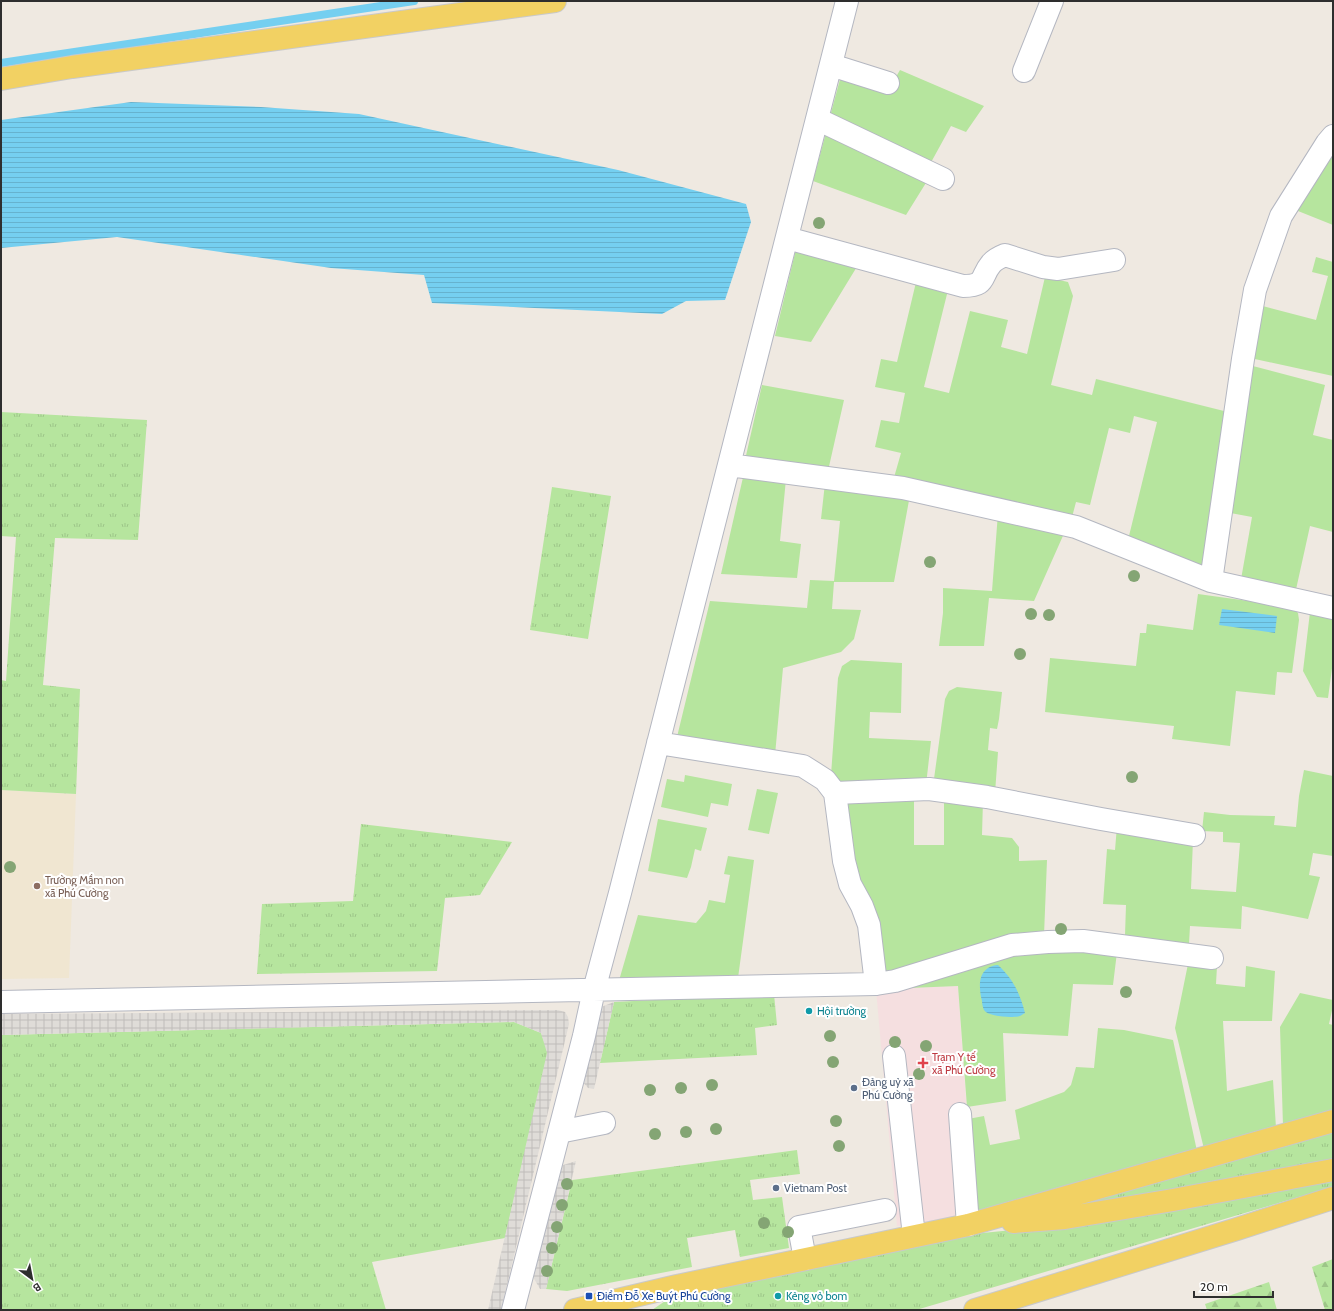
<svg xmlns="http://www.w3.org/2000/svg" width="1334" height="1311" font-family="Cabin,sans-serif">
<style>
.education{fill:#f0e6d1}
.medical{fill:#f5dfe0}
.grass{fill:url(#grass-tufts)}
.forest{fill:url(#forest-firs)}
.garden{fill:#b6e59e}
.plaza{fill:url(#plaza-grid)}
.water{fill:url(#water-rules)}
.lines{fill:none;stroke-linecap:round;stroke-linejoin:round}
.stream{stroke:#75cff0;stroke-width:8}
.minor-casing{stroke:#b4b7c1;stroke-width:24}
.major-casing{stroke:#c9c9c9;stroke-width:24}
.minor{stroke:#fff;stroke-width:22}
.major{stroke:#f2d163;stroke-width:22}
.tree{fill:#84a574}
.education-dot{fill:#8d6e63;stroke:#fff;stroke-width:1.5}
.culture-dot{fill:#0f9aa8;stroke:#fff;stroke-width:1.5}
.health-dot{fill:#e0444e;stroke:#fff;stroke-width:1.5}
.service-dot{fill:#5c6f8a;stroke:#fff;stroke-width:1.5}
.transit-dot{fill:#1a4fb4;stroke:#fff;stroke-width:1.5}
.labels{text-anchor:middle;stroke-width:4;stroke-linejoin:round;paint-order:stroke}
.education-label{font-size:11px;fill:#785e54;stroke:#fff;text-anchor:start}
.culture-label{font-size:11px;fill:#0d838f;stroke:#fff;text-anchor:start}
.health-label{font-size:11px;fill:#be3a42;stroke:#fff;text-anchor:start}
.service-label{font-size:11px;fill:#4e5e75;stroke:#fff;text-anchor:start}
.transit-label{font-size:11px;fill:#164399;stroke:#fff;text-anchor:start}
</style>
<defs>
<pattern id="grass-tufts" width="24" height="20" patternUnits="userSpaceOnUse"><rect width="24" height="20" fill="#b6e59e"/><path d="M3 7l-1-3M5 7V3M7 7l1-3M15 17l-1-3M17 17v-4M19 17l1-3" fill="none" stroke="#9dc588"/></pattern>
<pattern id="forest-firs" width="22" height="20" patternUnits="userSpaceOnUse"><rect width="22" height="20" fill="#b6e59e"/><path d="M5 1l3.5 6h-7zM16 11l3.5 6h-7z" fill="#9dc588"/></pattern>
<pattern id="plaza-grid" width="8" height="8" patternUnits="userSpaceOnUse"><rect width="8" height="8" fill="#dfdcd8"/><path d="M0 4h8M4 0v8" fill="none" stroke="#c0bdba"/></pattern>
<pattern id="water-rules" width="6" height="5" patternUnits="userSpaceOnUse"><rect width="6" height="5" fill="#75cff0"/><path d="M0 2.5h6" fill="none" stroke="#66b2ce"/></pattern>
</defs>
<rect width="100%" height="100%" fill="#efe9e1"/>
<!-- education -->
<path class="education" d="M1,790L76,794L69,978L1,979Z"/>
<!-- medical -->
<path class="medical" d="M958,986L974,1215L897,1226L876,989Z"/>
<!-- grass -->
<path class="grass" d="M1,412L147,420L138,540L55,538L43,685L80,689L76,794L1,790V680L6,681L16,537L1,536Z
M552,487L611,496L588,639L530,630Z
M361,824L512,842L480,895L445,898L437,971L257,974L262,904L353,901Z
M774,994L777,1025L755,1028L757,1055L600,1063L614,1002Z
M514,1022L541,1033L548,1052L505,1238L372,1262L386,1310H1V1035Z
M1333,1131V1165L1027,1215Z
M797,1150L800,1174L750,1180L753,1200L782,1197L789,1248L740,1257L735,1230L687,1238L692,1267L567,1291L546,1289L572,1180Z
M1333,1179V1187L916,1310H652L671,1297L962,1235L1124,1219Z"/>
<!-- forest -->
<path class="forest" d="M1333,1259V1310H1325L1312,1267Z
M1269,1282L1277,1310H1207L1205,1304Z"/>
<!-- garden -->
<path class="garden" d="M900,70L984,106L966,132L951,126L929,166L829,120L842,72L889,89Z
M827,129L929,178L906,215L813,181Z
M1333,147V225L1293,209Z
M796,249L858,265L811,342L775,336Z
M1316,257L1333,262V376L1250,358L1259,305L1316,320L1328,276L1312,272Z
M1045,277L1068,282L1073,296L1051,385L1092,395L1096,379L1228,412L1201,569L1128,540L1157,422L1134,416L1130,433L1109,428L1090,505L1076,502L1071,521L893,481L901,453L875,447L881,420L899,423L905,393L875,387L881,359L897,362L917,278L949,286L924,387L949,393L970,311L1008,320L1001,347L1027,354Z
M1249,365L1325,385L1313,435L1333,440V532L1310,526L1295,594L1240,585L1252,517L1225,512Z
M762,385L844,400L828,471L745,460Z
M744,473L786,479L780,541L801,544L797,578L721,574Z
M825,483L910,495L894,582H834L832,609L861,610L854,639L841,652L783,668L775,755L676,741L710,601L807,608L810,580L834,581L840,521L821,519Z
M998,513L1066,529L1034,601L989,598L984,646H939L943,613V588L992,591Z
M1198,594L1292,607L1298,613L1299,620L1292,673L1277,672L1275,695L1236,691L1230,746L1172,739L1174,726L1045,712L1050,658L1136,666L1140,633H1146L1147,624L1193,630Z
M1310,612L1333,617V661L1328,698L1317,697L1303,671Z
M851,660L902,663L901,713L870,712L869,738L931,741L926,785L839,789L831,775L838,678L842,666Z
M957,687L1002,692L999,719L997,729L990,728L988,750L998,752L995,793L933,786L945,699L949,691Z
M1304,770L1333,776L1332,832L1333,833V856L1313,853L1309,875L1320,877L1308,919L1242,906L1241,929L1190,926L1189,944L1125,935L1126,905L1103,904L1107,849L1115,850L1117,826L1193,840L1191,889L1236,892L1240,843L1223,842V832L1202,831L1204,812L1230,815L1275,816L1274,825L1296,827L1299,796Z
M685,775L732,784L728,806L711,803L708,817L661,807L667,779L684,782Z
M757,789L778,793L769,834L748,830Z
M914,794V845H944V795L983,800L982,835L1012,838L1019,847V861L1047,860L1044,935L879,977L840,797Z
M658,819L707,828L701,851L695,849L691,867L687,878L648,871Z
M728,856L754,860L738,978L618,984L638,915L696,923L706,911L709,900L725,903L730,875L724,874Z
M1077,949L1117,952L1113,985L1073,984L1068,1036L1003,1033L1006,1101L967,1107L958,986L909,988L1025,951Z
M1188,964L1217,966L1216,984L1245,987L1246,966L1275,971L1272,1021H1223L1227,1091L1273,1080L1276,1128L1204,1149L1175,1028Z
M1300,993L1333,1000V1006L1329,1024L1333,1025V1110L1283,1126L1280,1027Z
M1098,1028L1124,1030L1173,1040L1197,1151L974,1215L968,1119L984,1116L990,1145L1020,1139L1015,1110L1064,1092L1071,1085L1076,1067L1094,1068Z"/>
<!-- plaza -->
<path class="plaza" d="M614,1002L594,1089L588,1088L580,1079L601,1007Z
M558,1010L565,1012L568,1017L569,1024L501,1310H488L547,1053L541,1033L514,1022L1,1035V1014Z
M576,1161L546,1289H540L533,1277L560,1166Z"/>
<!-- water -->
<path class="water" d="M131,102L261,107L359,114L618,170L746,204L751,222L725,300L686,301L662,314L432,303L424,275L331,268L117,237L1,248V120Z
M1222,609L1277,616L1275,633L1219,625Z
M998,965C1013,979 1020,993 1025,1013C1023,1014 1022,1015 1020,1016C1013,1018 988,1017 984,1010C983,1008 982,1004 982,1001C978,985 978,967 998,965Z"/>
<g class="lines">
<!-- stream -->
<path class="stream" d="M1,63L414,1"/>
<!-- minor casing -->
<g class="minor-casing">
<path id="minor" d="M831,65L888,83
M1024,71L1052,1
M817,119L943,179
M787,238L963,286C987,286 980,277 991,264C995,259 1000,257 1005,255L1043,267L1058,269L1114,260
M729,465L903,488L1076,527L1211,581L1333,608
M1211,581L1243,359L1255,290L1281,216L1327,143L1333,136
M658,743L803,766L825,780L835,793L844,861L850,884L862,906L869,925L876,984
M835,793L929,789L987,797L1101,819L1194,835
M1,1002L876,984L895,981L1012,945L1048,942L1083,941L1212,958
M894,1056L914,1236
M960,1114L968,1225
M559,1132L604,1123
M805,1259L799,1227L885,1210
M513,1310L584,1036L594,990L620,893L847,1"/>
</g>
<!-- major casing -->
<g class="major-casing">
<path id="major" d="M1,79L72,67L555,1
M1013,1222L1065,1218L1173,1200L1333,1170
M575,1310L677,1286L968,1225L1333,1121
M975,1310L1237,1229L1333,1198"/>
</g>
<!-- minor -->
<use href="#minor" class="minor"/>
<!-- major -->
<use href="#major" class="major"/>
</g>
<!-- trees -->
<g class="tree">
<circle cx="819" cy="223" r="6"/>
<circle cx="930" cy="562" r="6"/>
<circle cx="1134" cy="576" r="6"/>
<circle cx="1031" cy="614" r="6"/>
<circle cx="1049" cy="615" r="6"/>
<circle cx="1020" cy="654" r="6"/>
<circle cx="1132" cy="777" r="6"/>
<circle cx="10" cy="867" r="6"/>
<circle cx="1061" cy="929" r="6"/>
<circle cx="1126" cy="992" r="6"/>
<circle cx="830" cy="1036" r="6"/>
<circle cx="895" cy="1042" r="6"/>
<circle cx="926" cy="1046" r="6"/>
<circle cx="833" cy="1062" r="6"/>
<circle cx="919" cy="1074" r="6"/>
<circle cx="712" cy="1085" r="6"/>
<circle cx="681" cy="1088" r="6"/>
<circle cx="650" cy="1090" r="6"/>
<circle cx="836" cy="1121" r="6"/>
<circle cx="716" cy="1129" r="6"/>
<circle cx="686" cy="1132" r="6"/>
<circle cx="655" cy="1134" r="6"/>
<circle cx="839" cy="1146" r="6"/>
<circle cx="567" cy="1184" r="6"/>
<circle cx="562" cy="1205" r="6"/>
<circle cx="764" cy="1223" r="6"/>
<circle cx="557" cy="1227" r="6"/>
<circle cx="788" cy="1232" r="6"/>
<circle cx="552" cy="1248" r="6"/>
<circle cx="547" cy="1271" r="6"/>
</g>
<!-- markers -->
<circle class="education-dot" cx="37" cy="886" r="4"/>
<g class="culture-dot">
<circle cx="809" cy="1011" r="4"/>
<circle cx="778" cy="1296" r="4"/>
</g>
<path class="health-dot" d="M921 1057h4v4h4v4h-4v4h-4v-4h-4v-4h4z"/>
<g class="service-dot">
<circle cx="854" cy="1088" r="4"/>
<circle cx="776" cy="1188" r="4"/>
</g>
<rect class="transit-dot" x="585" y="1292" width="8" height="8" rx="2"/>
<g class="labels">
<!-- education labels -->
<g class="education-label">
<text x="45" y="884">Trường Mầm non<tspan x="45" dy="13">xã Phú Cường</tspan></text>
</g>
<!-- culture labels -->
<g class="culture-label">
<text x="817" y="1015">Hội trường</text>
<text x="786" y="1300">Kẻng vỏ bom</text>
</g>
<!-- health labels -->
<g class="health-label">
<text x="932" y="1061">Trạm Y tế<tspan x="932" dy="13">xã Phú Cường</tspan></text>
</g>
<!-- service labels -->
<g class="service-label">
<text x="862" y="1086">Đảng uỷ xã<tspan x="862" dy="13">Phú Cường</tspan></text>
<text x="784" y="1192">Vietnam Post</text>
</g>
<!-- transit labels -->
<g class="transit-label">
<text x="597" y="1300">Điểm Đỗ Xe Buýt Phú Cường</text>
</g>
</g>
<!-- border -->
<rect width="1334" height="1311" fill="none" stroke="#2e2e2e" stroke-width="4"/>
<!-- north arrow -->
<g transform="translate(32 1279) rotate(148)" stroke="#ffffff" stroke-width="3" paint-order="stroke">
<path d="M0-3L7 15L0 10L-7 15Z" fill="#2e2e2e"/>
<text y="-6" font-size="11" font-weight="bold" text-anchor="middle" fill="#2e2e2e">B</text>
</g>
<!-- scale -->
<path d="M1194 1291v6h79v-6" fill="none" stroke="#2e2e2e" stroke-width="2"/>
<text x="1200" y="1291" font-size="12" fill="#2e2e2e" stroke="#ffffff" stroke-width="3" paint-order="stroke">20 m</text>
</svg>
